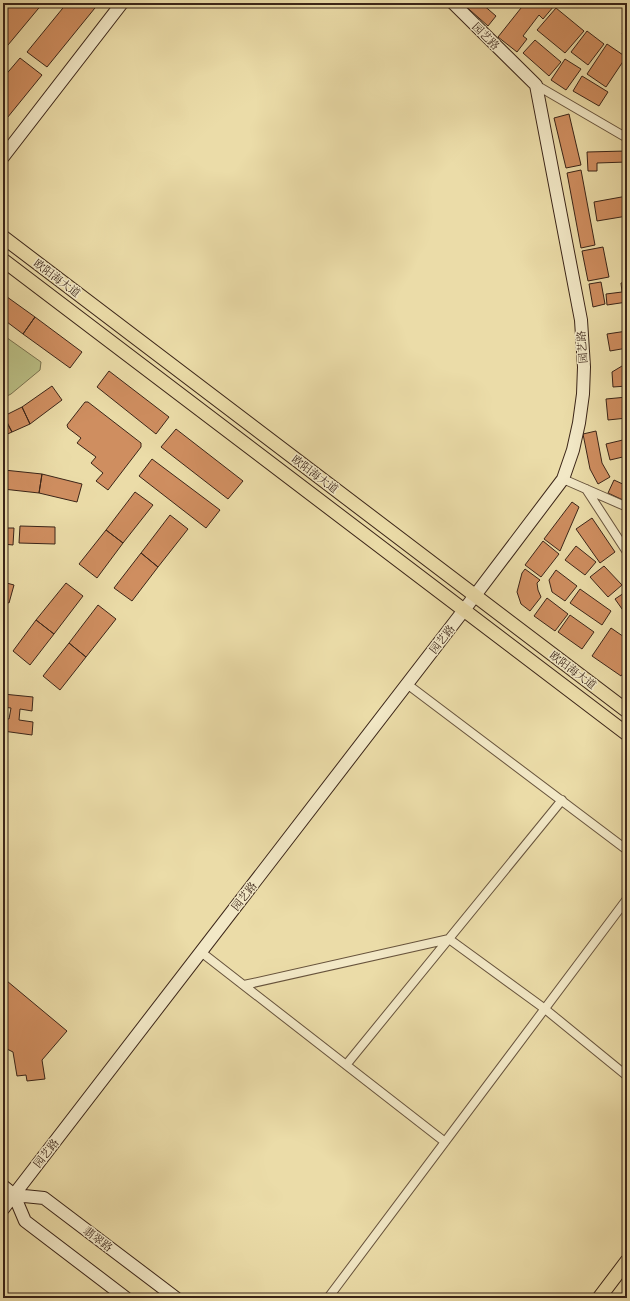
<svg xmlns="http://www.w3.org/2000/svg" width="630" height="1301" font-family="'Libre Caslon Text','Noto Serif SC',serif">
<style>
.green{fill:#babf85;stroke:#7a724e}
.building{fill:#cf8e60;stroke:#3b2518}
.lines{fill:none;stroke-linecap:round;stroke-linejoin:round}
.street-casing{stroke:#67533c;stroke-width:10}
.secondary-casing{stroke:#3b2518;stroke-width:14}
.primary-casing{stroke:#3b2518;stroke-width:15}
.street{stroke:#f2e8c6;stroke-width:8}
.secondary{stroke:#f2e8c6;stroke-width:12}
.primary{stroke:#ebdca8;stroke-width:13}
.labels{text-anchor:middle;stroke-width:3;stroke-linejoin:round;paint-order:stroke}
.street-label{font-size:11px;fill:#3b2518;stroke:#f2e8c6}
</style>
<rect width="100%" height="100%" fill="#ebdca8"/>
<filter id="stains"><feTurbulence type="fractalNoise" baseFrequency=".005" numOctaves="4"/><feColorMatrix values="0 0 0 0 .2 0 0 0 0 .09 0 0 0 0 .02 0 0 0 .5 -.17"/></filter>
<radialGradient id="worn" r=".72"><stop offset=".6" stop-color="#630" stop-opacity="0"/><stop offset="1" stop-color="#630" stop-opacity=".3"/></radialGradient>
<!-- green -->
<path class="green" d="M3,335L41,362L40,370L11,394L3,398Z"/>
<!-- building -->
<path class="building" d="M11,3H43L3,51V13Z
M67,3H99L47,67L27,52Z
M462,3H481L496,16L488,26Z
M525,3H550L554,6L543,19L539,15L523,36L527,39L517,52L498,37Z
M556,8L584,31L565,53L537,30Z
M627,27V38L622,34Z
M587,31L604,44L588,65L571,52Z
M535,40L561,62L549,76L523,53Z
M607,44L626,57L606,87L587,74Z
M20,58L42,75L3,123V78Z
M565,59L581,69L566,90L551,80Z
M582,76L608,92L599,106L573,91Z
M569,114L581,165L566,168L554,118Z
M626,151L627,162L597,163V171H588L587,152Z
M581,170L595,245L581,248L567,173Z
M627,196V216L597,221L594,202Z
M603,247L609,277L588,281L582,251Z
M601,282L605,304L593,307L589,284Z
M627,282V302L607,305L606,294L622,292L621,283Z
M3,294L35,317L23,334L3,319Z
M35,317L82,352L70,368L23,334Z
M627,331V348L610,351L607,334Z
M627,363V386L613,387L612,372Z
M109,371L169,417L156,434L97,387Z
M52,386L62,400L30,424L22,407Z
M627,397V418L608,420L606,399Z
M85,402H88L141,443V447L108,490L96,481L103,473L91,463L96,457L77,443L81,438L68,428L67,425Z
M22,407L30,424L12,432L4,416Z
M3,416L12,432L3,436Z
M176,429L243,481L228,499L161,447Z
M596,431L602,463L610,477L598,484L590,469L583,434Z
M627,439V456L610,460L606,444Z
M152,459L220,510L206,528L139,476Z
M4,470L42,474L39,493L3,489Z
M42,474L82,484L77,502L39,493Z
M614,480L627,486V492L623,500L608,493Z
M135,492L153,505L123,543L106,530Z
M572,502L579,507L560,551L544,539Z
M170,515L188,529L158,567L141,553Z
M592,518L615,552L600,563L576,529Z
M20,526L55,527V544L19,543Z
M3,528H14L13,545L3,544Z
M106,530L123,543L97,578L79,564Z
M543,541L559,554L541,577L525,565Z
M576,546L596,562L585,575L565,560Z
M141,553L158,567L132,601L114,588Z
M604,566L622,585L608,597L590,577Z
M525,569L540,580L537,583L538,590L541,597L530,611L521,604L517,592L522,573Z
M556,570L577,586L565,601L552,592L549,580Z
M3,582L14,585L9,603L3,601Z
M66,583L83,596L54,634L36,620Z
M580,589L611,611L602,625L570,603Z
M627,591V616L615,599Z
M547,598L568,614L555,631L534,616Z
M98,605L116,619L86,657L69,643Z
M570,615L594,632L582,649L558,632Z
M36,620L54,634L30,665L13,651Z
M611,628L627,639V668L621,676L592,656Z
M69,643L86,657L60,690L43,676Z
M3,694L33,697L32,711L20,709L19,720L33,722L32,735L3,731V718L9,719L11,708L3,707Z
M7,981L67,1031L42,1060L45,1079L27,1081L26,1075L17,1076L13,1052L3,1047V986Z"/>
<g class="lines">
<!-- street casing -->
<g class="street-casing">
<path id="street" d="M536,85L627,138
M563,479L627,507
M586,489L627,552
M407,684L627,850
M201,952L445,1142
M244,985L449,939L545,1009L627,1076
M346,1065L562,800
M328,1298L627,899"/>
</g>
<!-- secondary casing -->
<g class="secondary-casing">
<path id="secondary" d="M3,157L122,3
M3,1186L14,1195L44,1198L176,1298
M14,1195L25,1221L126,1298
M3,1209L464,610L563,479L573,450L579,423L583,394L584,367L581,320L536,85L453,3"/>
</g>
<!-- primary casing -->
<g class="primary-casing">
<path id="primary" d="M3,237L627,711
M3,260L627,734
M599,1298L627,1261"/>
</g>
<!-- street -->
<use href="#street" class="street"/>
<!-- secondary -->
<use href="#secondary" class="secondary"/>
<!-- primary -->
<use href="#primary" class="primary"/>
</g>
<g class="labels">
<!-- street labels -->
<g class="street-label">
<text transform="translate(486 36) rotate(45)" y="4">园艺路</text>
<text transform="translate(57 278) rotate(37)" y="4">欧阳海大道</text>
<text transform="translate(582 347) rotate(-94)" y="4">园艺路</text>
<text transform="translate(315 474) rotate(37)" y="4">欧阳海大道</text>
<text transform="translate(442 639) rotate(-52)" y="4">园艺路</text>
<text transform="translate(573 670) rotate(37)" y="4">欧阳海大道</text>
<text transform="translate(244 896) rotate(-52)" y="4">园艺路</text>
<text transform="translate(46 1153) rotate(-52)" y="4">园艺路</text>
<text transform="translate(98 1239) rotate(37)" y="4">翡翠路</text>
</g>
</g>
<!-- margin -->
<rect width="630" height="1301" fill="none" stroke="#ebdca8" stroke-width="16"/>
<rect x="4" y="4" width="622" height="1293" fill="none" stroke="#3b2518" stroke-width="2"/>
<rect x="8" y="8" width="614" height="1285" fill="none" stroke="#3b2518"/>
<rect width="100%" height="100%" filter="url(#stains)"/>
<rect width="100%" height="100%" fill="url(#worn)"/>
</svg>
